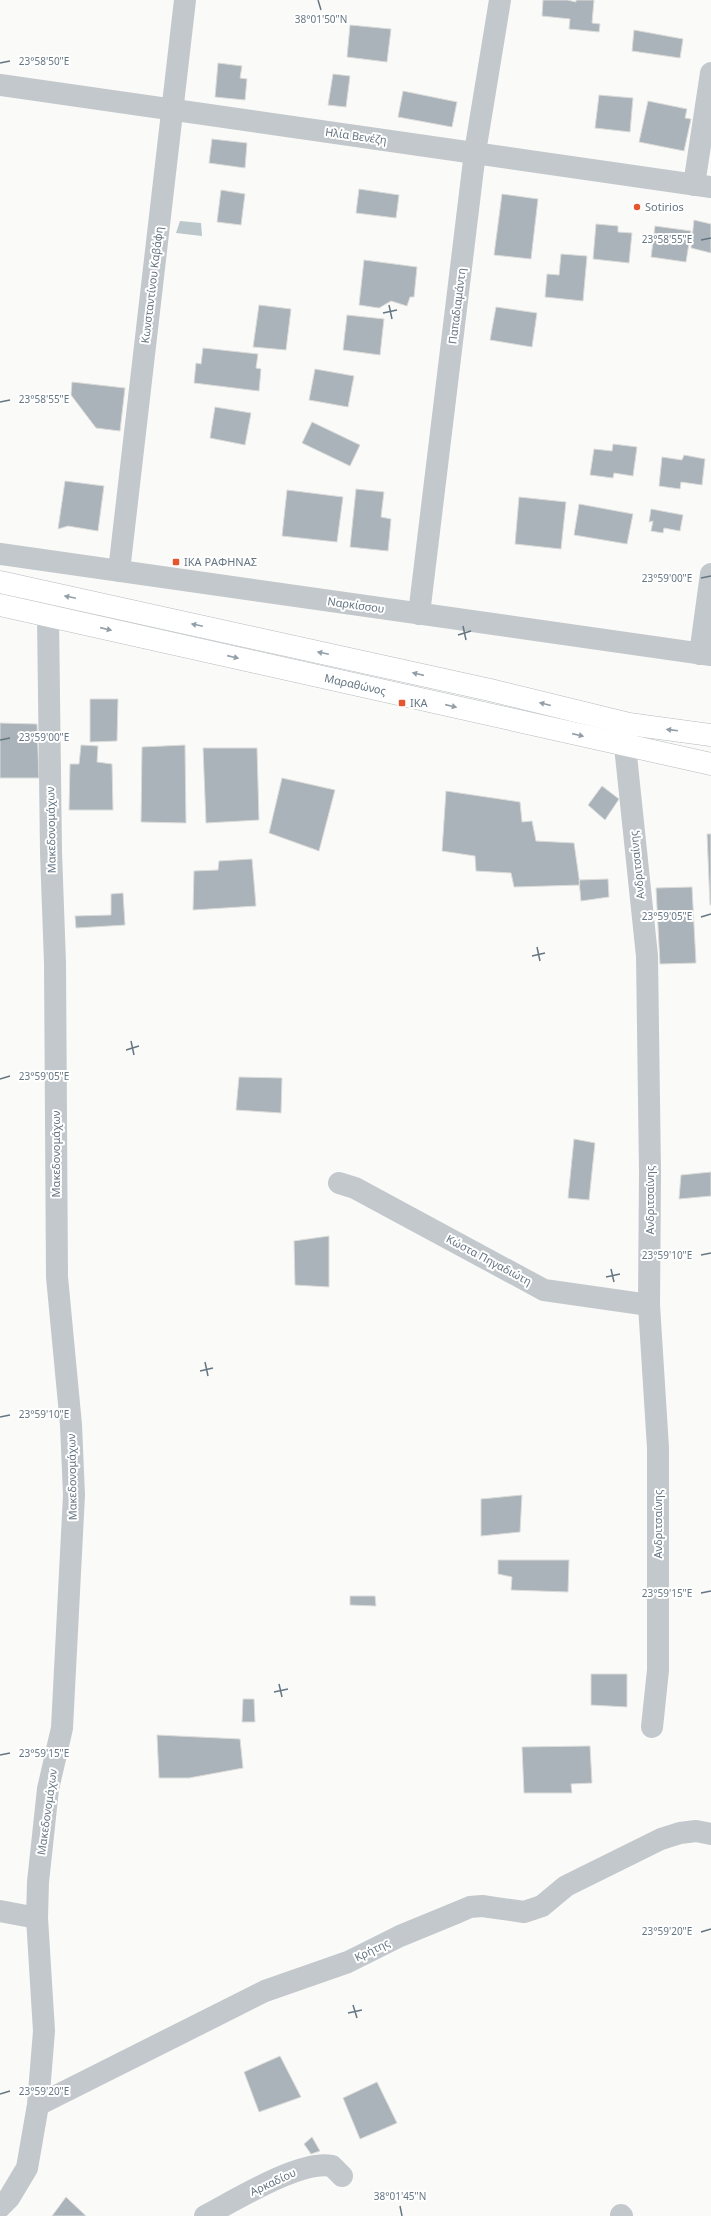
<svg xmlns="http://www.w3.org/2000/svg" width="711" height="2216" font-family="'Noto Sans',sans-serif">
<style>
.water{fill:#bbc7cb}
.building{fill:#aab3b9;stroke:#dcdcda}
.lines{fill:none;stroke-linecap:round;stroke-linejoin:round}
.major-casing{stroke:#b5babe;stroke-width:23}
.minor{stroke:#c3c8cc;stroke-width:22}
.major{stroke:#fff;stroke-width:22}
.oneway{fill:#939fa8}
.ticks{fill:none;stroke:#657683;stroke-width:1.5}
.poi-dot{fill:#e4572e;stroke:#fff;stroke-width:1.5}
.labels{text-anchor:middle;stroke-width:4;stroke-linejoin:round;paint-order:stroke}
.street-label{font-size:11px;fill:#657683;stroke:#fff}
.poi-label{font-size:11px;fill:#657683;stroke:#fff;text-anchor:start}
.ticks-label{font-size:10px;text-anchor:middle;fill:#657683;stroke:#fff;stroke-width:4;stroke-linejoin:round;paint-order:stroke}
</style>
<rect width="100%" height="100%" fill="#fafaf8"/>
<!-- water -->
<path class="water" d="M180,221L201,223L202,236L176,233Z"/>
<!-- building -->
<path class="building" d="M543,0H567L576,2V0H594L592,23L600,24L599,32L569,29L570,19L542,16Z
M350,25L391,29L387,62L347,57Z
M634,30L683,39L680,58L632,51Z
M218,63L242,66L240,78L247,79L245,100L215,97Z
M333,74L350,76L346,107L328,105Z
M403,91L457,102L452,127L398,117Z
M599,95L633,98L630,132L595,128Z
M648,101L687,109L685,118L691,119L684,151L639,142Z
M212,139L247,143L245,168L209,163Z
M359,189L399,195L396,218L356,213Z
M221,190L245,194L241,225L217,222Z
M502,194L538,199L531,259L494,255Z
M694,220L711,224V253L691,248Z
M596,224L618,226V232L632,233L629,263L593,259Z
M655,226L691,231L686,262L651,257Z
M561,254L587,256L583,301L545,297L547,274L559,275Z
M364,260L417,267L414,297H410L407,306L391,301L379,308L359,305Z
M259,305L291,309L286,350L253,347Z
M496,307L537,313L532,347L490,340Z
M347,315L384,319L380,355L343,350Z
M203,348L258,354L256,368L261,369L259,391L194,383L196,363L201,364Z
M315,369L354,376L348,407L309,400Z
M72,382L125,388L120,431L96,428L71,395Z
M215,407L251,413L245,445L210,438Z
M312,422L360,445L350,466L302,443Z
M613,444L637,447L633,476L614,473L613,478L590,475L594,449L612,451Z
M684,455L705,459L702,485L681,482L680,489L659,486L662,457L682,460Z
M65,481L104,486L98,531L68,526L58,529Z
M356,489L384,492L381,517L391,519L388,551L350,547Z
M287,490L343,497L337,542L282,536Z
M519,497L566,502L561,549L515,544Z
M579,504L633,514L627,544L574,535Z
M651,509L683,515L680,531L664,528L663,533L651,531L653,521L649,522Z
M90,699H118L117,741L90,742Z
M0,723L37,724L39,778H0Z
M81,745L98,746L97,762L112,764L113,810H69L70,764H79Z
M185,745L186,823L141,822L142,747Z
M203,748H257L259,820L206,823Z
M282,778L335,790L319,851L269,833Z
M602,786L619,799L605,820L588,805Z
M446,791L520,802L522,822L532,821L536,841L574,843L580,885L514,887L511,873L476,871L475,856L442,851Z
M707,834H711V905H710Z
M252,859L256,906L193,910L194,871L218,870L219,861Z
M608,879L609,897L581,901L579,880Z
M692,887L696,963L660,964L656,888Z
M123,893L125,925L76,928L75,916L111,915V894Z
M239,1077L282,1078L281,1113L236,1110Z
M574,1139L595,1143L589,1200L568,1198Z
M711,1172V1196L679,1199L681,1175Z
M329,1236V1287L295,1285L294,1241Z
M522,1495L520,1532L481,1536V1499Z
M498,1560H569L568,1592L511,1590L512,1577L498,1574Z
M350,1596H375L376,1606L350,1605Z
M591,1674H627V1707L591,1705Z
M243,1699H254L255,1722H242Z
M157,1735L240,1739L243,1768L189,1778H159Z
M590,1746L592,1783L571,1784L572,1793H524L522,1747Z
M280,2056L301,2097L259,2112L244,2072Z
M377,2082L397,2123L360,2139L343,2098Z
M312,2137L320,2151L311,2154L304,2144Z
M66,2197L86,2216H52Z"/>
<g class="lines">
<!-- major casing -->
<g class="major-casing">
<g id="major">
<path d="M0,582L490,690L629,724L711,735"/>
<path id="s1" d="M0,605L711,764"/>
</g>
</g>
<!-- minor -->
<path class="minor" d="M0,85L711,187
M694,185L711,73
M0,554L711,655
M119,571L185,0
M419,614L475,152L500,0
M700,654L711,574
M625,746L647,956L650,1172L649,1305L658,1448V1670L652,1727
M339,1183L355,1188L544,1290L649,1305
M0,1911L37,1918
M38,2105L265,1991L348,1962L400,1936L456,1913L470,1907L482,1906L524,1912L542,1906L566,1886L661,1839L680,1833L696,1831L711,1834
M0,2207L9,2198L27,2168L38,2105L44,2031L37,1918L38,1882L48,1789L62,1728L74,1495L71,1425L57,1277L55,963L51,852L48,616
M621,2215L622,2216
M205,2216C234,2201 301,2159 332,2166L342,2176"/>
<!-- major -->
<use href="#major" class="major"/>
</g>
<!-- one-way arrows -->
<defs><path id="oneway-solid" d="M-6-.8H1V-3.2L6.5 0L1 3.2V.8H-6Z"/></defs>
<g class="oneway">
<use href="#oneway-solid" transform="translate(70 597) rotate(-168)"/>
<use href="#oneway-solid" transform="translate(197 625) rotate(-168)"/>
<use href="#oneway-solid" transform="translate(106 629) rotate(13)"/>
<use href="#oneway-solid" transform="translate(323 653) rotate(-168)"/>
<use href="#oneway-solid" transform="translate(233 657) rotate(13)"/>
<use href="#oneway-solid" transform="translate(418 674) rotate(-167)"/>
<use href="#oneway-solid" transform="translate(545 704) rotate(-166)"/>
<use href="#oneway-solid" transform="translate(451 706) rotate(13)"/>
<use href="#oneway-solid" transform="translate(672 730) rotate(-173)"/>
<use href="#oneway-solid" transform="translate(578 735) rotate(13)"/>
</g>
<!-- ticks -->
<path class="ticks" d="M318,0L321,10M0,63L10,61M701,240L711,238M389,305L392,319M383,313L397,310M0,402L10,400M701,578L711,576M463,626L466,640M458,635L471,631M0,740L10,738M701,917L711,914M537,947L540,961M532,956L545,953M131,1041L134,1055M126,1050L139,1046M0,1079L10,1076M701,1255L711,1253M611,1269L614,1282M606,1277L620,1274M205,1362L208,1376M200,1371L213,1368M0,1417L10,1415M701,1593L711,1591M279,1684L282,1697M274,1692L288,1689M0,1755L10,1753M701,1932L711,1929M353,2005L357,2018M348,2013L362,2010M0,2094L10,2091M400,2206L402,2216"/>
<!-- markers -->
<g class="poi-dot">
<circle cx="637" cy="207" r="4"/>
<rect x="172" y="558" width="8" height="8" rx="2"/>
<rect x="398" y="699" width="8" height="8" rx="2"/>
</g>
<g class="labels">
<!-- street labels -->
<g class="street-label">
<text transform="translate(356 136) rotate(8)" y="4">Ηλία Βενέζη</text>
<text transform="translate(152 285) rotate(-83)" y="4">Κωνσταντίνου Καβάφη</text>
<text transform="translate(457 306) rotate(-83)" y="4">Παπαδιαμάντη</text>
<text transform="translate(356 605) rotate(8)" y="4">Ναρκίσσου</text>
<text dy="4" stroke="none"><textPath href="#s1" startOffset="364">Μαραθώνος</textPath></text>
<text transform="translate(51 830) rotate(-91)" y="4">Μακεδονομάχων</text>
<text transform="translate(637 865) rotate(-96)" y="4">Ανδριτσαίνης</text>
<text transform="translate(56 1154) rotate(-90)" y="4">Μακεδονομάχων</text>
<text transform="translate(650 1200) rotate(-90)" y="4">Ανδριτσαίνης</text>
<text transform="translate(489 1260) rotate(28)" y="4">Κώστα Πηγαδιώτη</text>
<text transform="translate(72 1477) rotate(-91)" y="4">Μακεδονομάχων</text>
<text transform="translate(658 1524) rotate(-90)" y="4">Ανδριτσαίνης</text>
<text transform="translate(47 1812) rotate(-82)" y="4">Μακεδονομάχων</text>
<text transform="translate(372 1950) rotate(-26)" y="4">Κρήτης</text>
<text transform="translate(273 2182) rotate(-25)" y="4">Αρκαδίου</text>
</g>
<!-- poi labels -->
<g class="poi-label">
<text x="645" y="211">Sotirios</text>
<text x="184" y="566">ΙΚΑ ΡΑΦΗΝΑΣ</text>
<text x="410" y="707">ΙΚΑ</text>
</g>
</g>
<g class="ticks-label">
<text x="321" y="23">38°01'50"N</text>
<text x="44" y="65">23°58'50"E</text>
<text x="667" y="243">23°58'55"E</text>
<text x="44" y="403">23°58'55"E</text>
<text x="667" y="582">23°59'00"E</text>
<text x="44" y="741">23°59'00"E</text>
<text x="667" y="920">23°59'05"E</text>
<text x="44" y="1080">23°59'05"E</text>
<text x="667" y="1259">23°59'10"E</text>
<text x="44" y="1418">23°59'10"E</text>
<text x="667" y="1597">23°59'15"E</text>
<text x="44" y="1757">23°59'15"E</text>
<text x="667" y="1935">23°59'20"E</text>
<text x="44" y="2095">23°59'20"E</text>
<text x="400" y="2200">38°01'45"N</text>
</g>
</svg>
